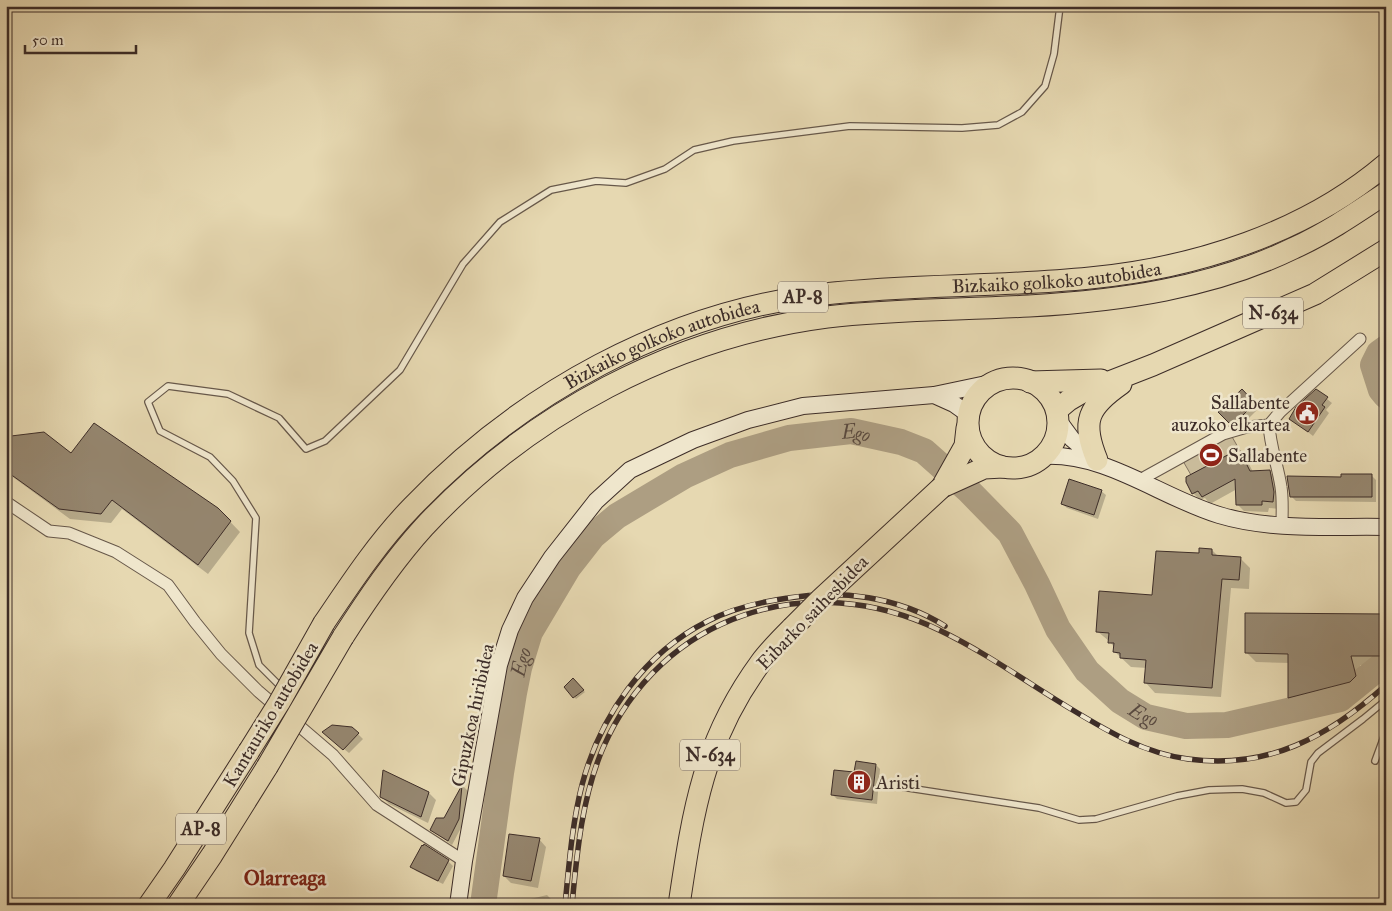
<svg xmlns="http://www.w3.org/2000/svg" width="1392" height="911" font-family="'IM FELL Great Primer',serif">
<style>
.green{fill:#c9bb9a;stroke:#837461}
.shadow{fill:#0003}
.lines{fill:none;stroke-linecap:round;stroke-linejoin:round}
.river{stroke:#ad9e82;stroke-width:26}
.building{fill:#95866f;stroke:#3d2d28}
.lane-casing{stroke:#67584a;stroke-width:8}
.street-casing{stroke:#67584a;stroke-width:13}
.secondary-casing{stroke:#3d2d28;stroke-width:18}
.highway-casing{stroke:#3d2d28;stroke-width:23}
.lane{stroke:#efe6cc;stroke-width:5.5}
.street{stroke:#efe6cc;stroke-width:11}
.secondary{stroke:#efe6cc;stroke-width:16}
.highway{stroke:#e6d8b1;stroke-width:21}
.rail-casing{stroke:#3d2d28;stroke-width:5.5}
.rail{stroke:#efe6cc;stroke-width:4;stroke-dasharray:11;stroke-linecap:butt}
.highway-bridge-casing{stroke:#3d2d28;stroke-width:23;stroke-linecap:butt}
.highway-bridge{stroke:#e6d8b1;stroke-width:21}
.labels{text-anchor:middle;stroke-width:5;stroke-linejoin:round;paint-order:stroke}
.shield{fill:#efe6cc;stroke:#726459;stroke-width:1}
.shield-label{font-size:18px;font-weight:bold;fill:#3d2d28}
.street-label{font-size:19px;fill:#3d2d28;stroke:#efe6cc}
.poi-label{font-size:19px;fill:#3d2d28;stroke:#efe6cc;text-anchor:start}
.water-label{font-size:20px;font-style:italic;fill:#59493e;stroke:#efe6cc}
.quarter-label{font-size:21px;font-weight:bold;fill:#7a1f14;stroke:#efe6cc}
</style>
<rect width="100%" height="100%" fill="#e6d8b1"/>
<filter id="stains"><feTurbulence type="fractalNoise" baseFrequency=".004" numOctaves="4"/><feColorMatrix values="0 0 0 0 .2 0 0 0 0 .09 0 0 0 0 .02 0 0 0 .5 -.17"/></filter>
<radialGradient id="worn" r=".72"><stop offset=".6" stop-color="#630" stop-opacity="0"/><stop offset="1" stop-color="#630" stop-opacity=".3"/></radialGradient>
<!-- green -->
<path class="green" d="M1231,435L1239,449L1191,475L1183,461Z"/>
<!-- shadow -->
<path class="shadow" d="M1242,391L1259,408L1240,427L1236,428L1220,412Z
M1317,391L1332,403L1326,410L1329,413L1313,436L1290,418Z
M6,445L71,455L218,509L240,532L208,574L122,509L111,523L70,519L6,472Z
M1238,451L1246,458L1253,472L1269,471L1277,479L1280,509L1269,508L1268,512L1244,511L1237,504V489L1210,504L1205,498L1200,500L1193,493Z
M1371,475L1376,480V502L1296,501L1291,496L1343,478Z
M1101,491L1106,495L1098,519L1067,508L1062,504Z
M1212,550L1218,556L1240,558L1250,568L1249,589L1231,588L1221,697L1155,693L1146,683L1147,668L1131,667L1115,652V648L1109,641L1097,631L1153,596L1200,555Z
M1386,615V665H1360L1365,686L1359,692L1299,707L1289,697L1290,663L1256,662L1246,652Z
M573,680L585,692L576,699L566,687Z
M352,728L363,739L349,753L329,737Z
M876,765L880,769L877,804L837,799L832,794L855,774Z
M463,786L468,791L463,824L452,845L432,830L445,819Z
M429,793L436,800L428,823L389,804L381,796Z
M539,839L546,847L538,888L511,883L504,876Z
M448,861L453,866L443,884L416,871L412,866Z
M547,895L553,901L549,905H505Z"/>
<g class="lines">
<!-- river -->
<g class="river">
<path d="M1386,348L1379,353L1373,365L1381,390L1386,396"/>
<path id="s1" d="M483,905L501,773L514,693L519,668L530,632L568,568L593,536L617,516L684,476L730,455L789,438L851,431L901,442L924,451L968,490L1010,533L1037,584L1058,629L1087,671L1120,701L1146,717L1186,726L1227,725L1340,699L1386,662"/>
</g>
</g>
<!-- building -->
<path class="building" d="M1242,389L1255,403L1235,423L1230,424L1218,412Z
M1316,389L1328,397L1322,405L1325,407L1308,432L1289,419L1296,407Z
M94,423L218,508L231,521L198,565L112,500L101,514L59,509L6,471V443L11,436L44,432L71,453Z
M1239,449L1250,471L1270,470L1274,492L1273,502L1262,501V505H1236L1235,479L1202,497L1198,491L1192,494L1186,482V477Z
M1341,474H1372V497H1290L1287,476L1341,477Z
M1069,479L1102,490L1094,515L1061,504Z
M1199,548L1212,549V555L1241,557L1239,580L1222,579L1212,688L1144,683L1146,660L1120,658V653L1113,652L1114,643H1108L1109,633L1096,632L1099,591L1152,595L1156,551L1199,553Z
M1245,613L1386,614V652L1383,656H1351L1356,676L1350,682L1288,698V654L1245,653Z
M573,678L584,690L573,698L564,687Z
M332,725L352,727L359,733L343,750L322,732Z
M856,761L876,764L872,800L831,795L834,770L854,772Z
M383,770L429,792L421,817L380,797Z
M462,785L459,819L448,841L430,830L436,818H444Z
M509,834L540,838L531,881L503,876Z
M424,844L449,860L438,881L410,867L422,845L423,846Z"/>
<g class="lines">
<!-- lane casing -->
<g class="lane-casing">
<path id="lane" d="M282,688L259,665L249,633L256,518L233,481L210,457L160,431L148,402L168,386L228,394L279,418L306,449L325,441L400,370L463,264L500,222L551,190L596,181L626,183L665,169L694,150L733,141L850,126L962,128L998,125L1022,112L1045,86L1054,54L1060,6
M1375,761L1386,731
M889,785L1039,808L1079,820L1096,819L1177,796L1209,790L1242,789L1264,793L1286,803L1296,802L1306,790L1311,762L1318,753L1363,719L1386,700"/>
</g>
<!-- street casing -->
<g class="street-casing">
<path id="street" d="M1269,425C1270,446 1278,466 1281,487C1283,499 1282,513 1282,526
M1138,481L1223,434L1247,427L1269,425L1280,412L1360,339
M6,502L49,531L69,533L116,552L168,585L195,622L221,654L258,691L279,709
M291,719L333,755L377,805L464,861"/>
</g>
<!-- secondary casing -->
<g class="secondary-casing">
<path id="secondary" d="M934,395L954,404L968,414
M1058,420L1072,439L1098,461
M1044,456C1107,453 1160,497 1219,515C1272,531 1331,526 1386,527
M458,905L464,861L499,665L510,630L525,598L552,557L596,501L630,470L693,440L748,420L803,406L934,395L991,383"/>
</g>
<!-- highway casing -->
<g class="highway-casing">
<g id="highway">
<circle cx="1013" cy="423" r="45"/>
<path d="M1030,382L1101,380"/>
<path d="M1057,410L1069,400L1081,393L1153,365L1315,294L1386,250"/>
<path d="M1097,460C1081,421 1088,407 1121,384"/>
<path d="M942,487L965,446L967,428"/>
<path d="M942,487L984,468L1003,467"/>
<path id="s2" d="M324,623C351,583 378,542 412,507C520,394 667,312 824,294C912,284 1002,287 1090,278C1195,268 1305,233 1386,164"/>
<path d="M343,637C368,598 393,561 424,527C529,414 674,337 827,317C894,309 962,310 1029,306C1119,301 1212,288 1294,248C1327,233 1356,213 1386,193"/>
<path d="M149,905L174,869L249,751"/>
<path d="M178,905L212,855L267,767"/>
<path d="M679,905C693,811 703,741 761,662C770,650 781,639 792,628"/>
</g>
</g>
<!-- lane -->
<use href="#lane" class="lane"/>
<!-- street -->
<use href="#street" class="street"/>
<!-- secondary -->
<use href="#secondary" class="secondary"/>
<!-- highway -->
<use href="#highway" class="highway"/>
<!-- rail casing -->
<g class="rail-casing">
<path id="rail" d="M565,905C569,865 572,824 582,785C600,716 644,653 708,621C733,608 760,602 788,598C840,589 899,597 945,626
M572,905C577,852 582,797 603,748C661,614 809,567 939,630C985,652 1028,683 1071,709C1109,732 1144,753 1188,759C1268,770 1328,737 1386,685"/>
</g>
<!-- rail -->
<use href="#rail" class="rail"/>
<!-- highway-bridge casing -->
<g class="highway-bridge-casing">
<path id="highway-bridge" d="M792,628L821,599L942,487
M249,751L279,703L324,623
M267,767L343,637"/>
</g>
<!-- highway-bridge -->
<use href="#highway-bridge" class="highway-bridge"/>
</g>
<!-- icons -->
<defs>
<g id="civic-disc" transform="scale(1.25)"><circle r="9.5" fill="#8f2418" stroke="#efe6cc"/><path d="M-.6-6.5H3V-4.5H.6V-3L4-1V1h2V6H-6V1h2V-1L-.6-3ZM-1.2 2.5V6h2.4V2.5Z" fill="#fff"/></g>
<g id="stadium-disc" transform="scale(1.25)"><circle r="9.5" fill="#8f2418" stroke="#efe6cc"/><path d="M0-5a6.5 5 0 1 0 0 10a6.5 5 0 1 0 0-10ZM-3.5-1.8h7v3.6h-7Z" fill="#fff"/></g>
<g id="building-disc" transform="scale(1.25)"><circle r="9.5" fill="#8f2418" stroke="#efe6cc"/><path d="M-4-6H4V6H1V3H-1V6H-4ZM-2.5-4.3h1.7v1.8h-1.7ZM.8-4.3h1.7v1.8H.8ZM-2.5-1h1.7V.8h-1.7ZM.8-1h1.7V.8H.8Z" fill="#fff"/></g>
</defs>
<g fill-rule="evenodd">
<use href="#civic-disc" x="1307" y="413"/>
<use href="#stadium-disc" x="1211" y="455"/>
<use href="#building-disc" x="859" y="782"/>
</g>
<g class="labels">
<!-- shield labels -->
<g class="shield">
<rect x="778" y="281.5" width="50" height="31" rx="4"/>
<rect x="1243" y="297.5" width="60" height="31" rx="4"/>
<rect x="680" y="739.5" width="60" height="31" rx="4"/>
<rect x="176" y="813.5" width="50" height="31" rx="4"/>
</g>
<g class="shield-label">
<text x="803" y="303">AP-8</text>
<text x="1273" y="319">N-634</text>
<text x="710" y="761">N-634</text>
<text x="201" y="835">AP-8</text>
</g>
<!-- street labels -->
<g class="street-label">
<text dy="7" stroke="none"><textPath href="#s2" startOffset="852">Bizkaiko golkoko autobidea</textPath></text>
<text dy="7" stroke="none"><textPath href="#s2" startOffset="448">Bizkaiko golkoko autobidea</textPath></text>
<text transform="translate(812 612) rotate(-46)" y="7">Eibarko saihesbidea</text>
<text transform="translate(270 714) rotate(-59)" y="7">Kantauriko autobidea</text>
<text transform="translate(472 715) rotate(-78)" y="7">Gipuzkoa hiribidea</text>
</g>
<!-- poi labels -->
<g class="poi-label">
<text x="1290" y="409" text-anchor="end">Sallabente<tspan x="1290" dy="22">auzoko elkartea</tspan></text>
<text x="1228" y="462">Sallabente</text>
<text x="876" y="789">Aristi</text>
</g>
<!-- water labels -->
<g class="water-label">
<text dy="7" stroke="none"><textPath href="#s1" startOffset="681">Ego</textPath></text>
<text dy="7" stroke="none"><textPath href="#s1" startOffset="246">Ego</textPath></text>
<text dy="7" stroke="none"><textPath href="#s1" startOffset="1101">Ego</textPath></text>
</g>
<!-- quarter labels -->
<g class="quarter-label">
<text x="285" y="885">Olarreaga</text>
</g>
</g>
<!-- margin -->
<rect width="1392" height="911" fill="none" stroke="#e6d8b1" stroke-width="25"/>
<rect x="8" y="8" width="1377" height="896" fill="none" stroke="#3d2d28" stroke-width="2.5"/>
<rect x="12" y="12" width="1367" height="886" fill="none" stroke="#3d2d28"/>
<!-- scale -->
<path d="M25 45v8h111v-8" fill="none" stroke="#3d2d28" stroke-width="2.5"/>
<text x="32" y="45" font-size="15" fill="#3d2d28" stroke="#efe6cc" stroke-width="4" paint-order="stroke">50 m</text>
<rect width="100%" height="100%" filter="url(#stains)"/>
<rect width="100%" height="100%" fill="url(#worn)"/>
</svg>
